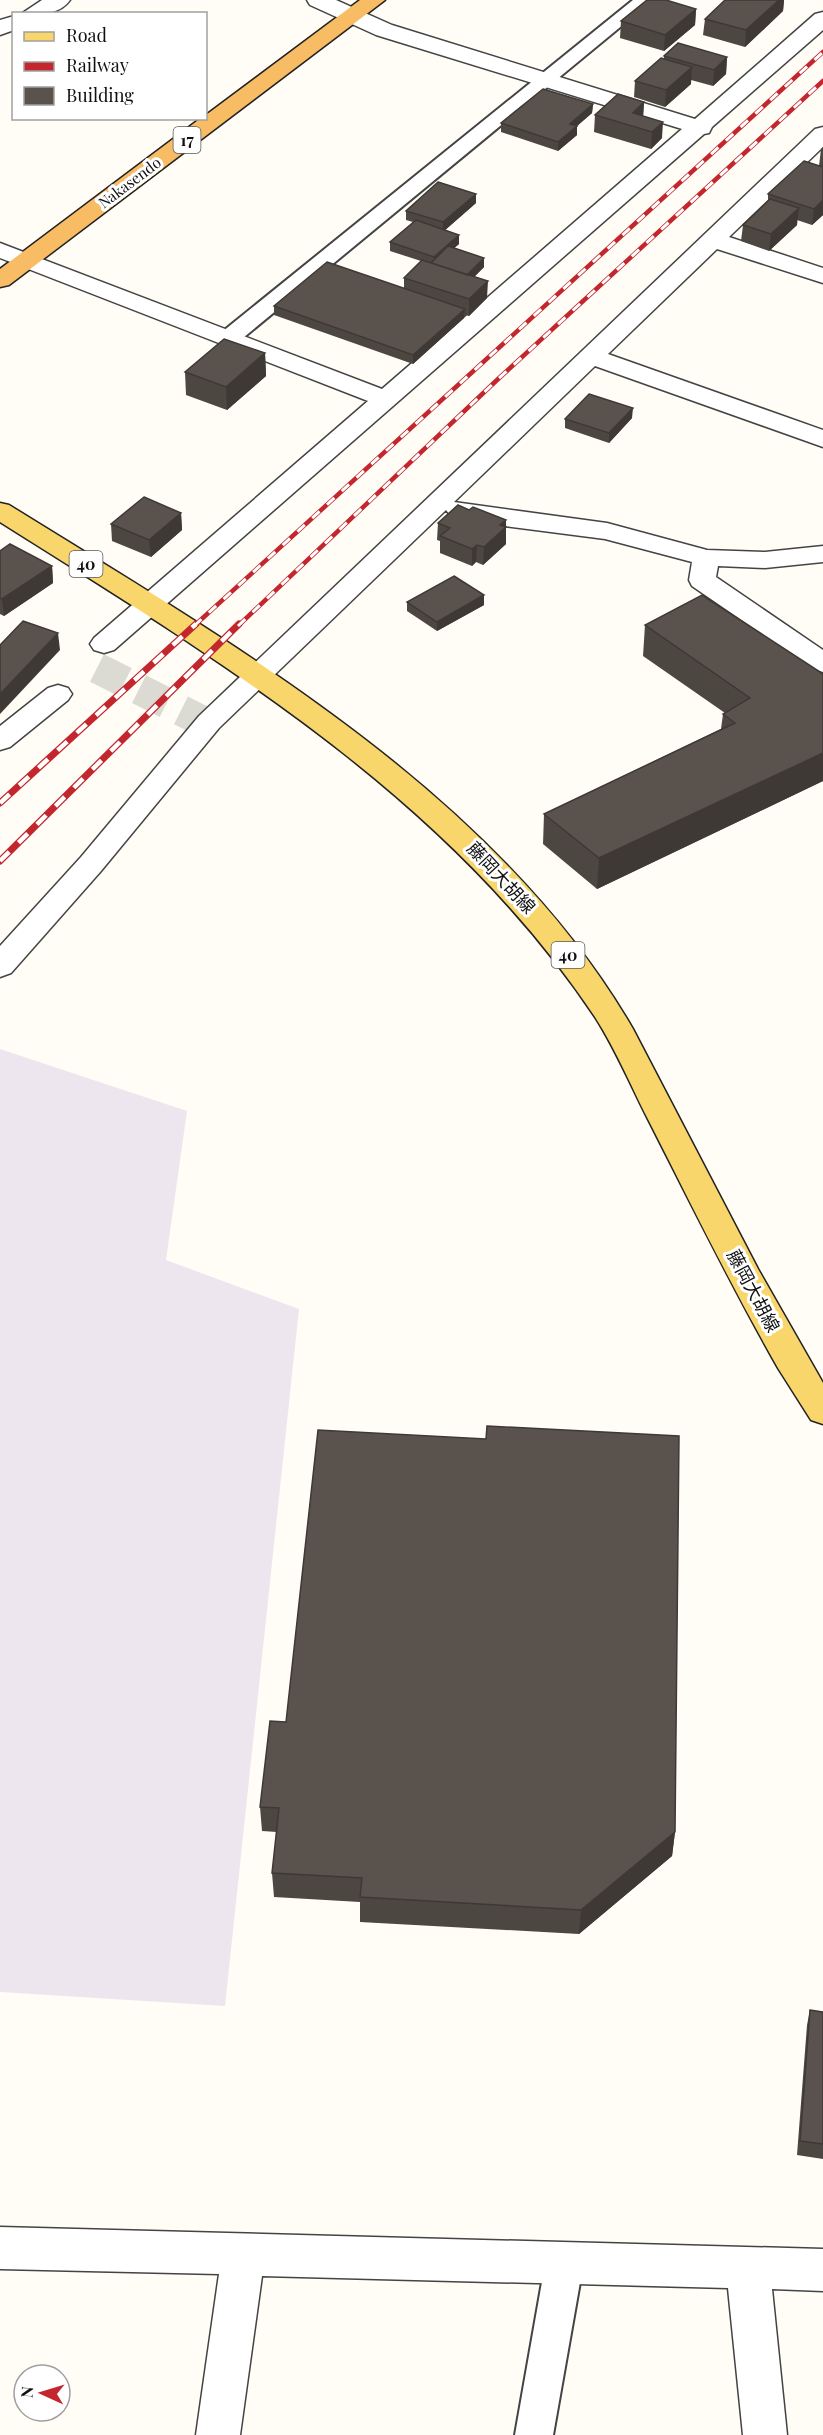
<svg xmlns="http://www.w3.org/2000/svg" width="823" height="2435" font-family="'Playfair Display','Noto Sans JP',serif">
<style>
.industrial{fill:#eee6ef}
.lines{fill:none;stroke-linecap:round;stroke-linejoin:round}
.pedestrian-tunnel{stroke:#dbdad3;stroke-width:31;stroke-dasharray:31 16;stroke-linecap:butt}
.service-casing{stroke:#444;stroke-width:4}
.minor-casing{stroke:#444;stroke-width:3}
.primary-casing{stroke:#222;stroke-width:3}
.trunk-casing{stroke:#222;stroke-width:3}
.service{fill:#fff;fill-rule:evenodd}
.minor{fill:#fff;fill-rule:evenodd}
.primary{fill:#f9d66b;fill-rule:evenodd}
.trunk{fill:#f7bc64;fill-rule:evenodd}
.rail-far1-casing{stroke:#c4262e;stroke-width:4.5}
.rail-casing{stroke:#c4262e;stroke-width:7}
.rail-far1{stroke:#fff;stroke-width:3;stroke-dasharray:10;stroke-linecap:butt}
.rail{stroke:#fff;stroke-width:4.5;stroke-dasharray:13;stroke-linecap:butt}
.wall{fill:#4d4742}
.shaded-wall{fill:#3f3936}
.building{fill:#5a524d;stroke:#3f3936;stroke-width:1.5}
.labels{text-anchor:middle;stroke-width:6;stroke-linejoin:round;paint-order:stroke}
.far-street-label{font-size:15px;fill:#111;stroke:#fff}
.shield{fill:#fff;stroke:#585858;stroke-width:1.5}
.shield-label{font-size:16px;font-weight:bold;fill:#111}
.street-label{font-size:18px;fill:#111;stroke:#fff}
</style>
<rect width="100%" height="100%" fill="#fffdf5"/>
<!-- industrial -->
<path class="industrial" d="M0,1049L187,1111L166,1260L299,1309L225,2006L0,1992Z"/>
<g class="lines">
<!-- pedestrian-tunnel -->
<path class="pedestrian-tunnel" d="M97,668L222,731"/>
<!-- service casing -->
<g class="service-casing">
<path id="service" d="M633,0H653L238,342H222L219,337L222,332Z
M564,2247L577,2252L583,2265L553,2435H515L545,2265L551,2252Z"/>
</g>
<!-- minor casing -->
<g class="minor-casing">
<path id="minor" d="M42,0H70C59,16 38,14 21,14Z
M307,0H336L392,25L695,119L815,14L823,12V30L712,127L709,133L704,134L114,650L104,653L94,650L90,644L94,638L368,401L0,258V243L382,389L682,129L376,35L310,5Z
M14,16V30L0,35V20Z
M823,127V147L729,237L823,268V283L717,249L608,354L823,430V447L595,366L454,502L607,523L707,550L765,552L823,546V562L765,568L718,566L716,577L823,650V672L813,669L692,586L689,580L692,562L605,539L473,522L450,515L446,510L219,728L101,871L11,973L0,977V946L81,857L199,716L815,129Z
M58,685L68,688L72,694L68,700L10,747L0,750V726L48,688Z
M0,2227L823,2249V2291L772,2289L787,2435H743L728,2288L262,2276L240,2435H196L219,2274L0,2269Z"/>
</g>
<!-- primary casing -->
<g class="primary-casing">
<path id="primary" d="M0,503L9,505C233,644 497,794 633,1029L758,1269L823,1383V1424L811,1420L778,1368C733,1289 693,1208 652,1127C633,1091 617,1051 595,1017C449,797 219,660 0,522Z"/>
</g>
<!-- trunk casing -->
<g class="trunk-casing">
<path id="trunk" d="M360,0H385L9,285L0,287V269L201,118H206V115Z"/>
</g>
<!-- service -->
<use href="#service" class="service"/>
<!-- minor -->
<use href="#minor" class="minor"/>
<!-- primary -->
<use href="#primary" class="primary"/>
<!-- trunk -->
<use href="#trunk" class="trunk"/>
<!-- rail-far1 casing -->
<g class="rail-far1-casing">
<path id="rail-far1" d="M194,626L823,52
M238,626L497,380L823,81"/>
</g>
<!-- rail casing -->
<g class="rail-casing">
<path id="rail" d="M0,803L196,624
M0,861L239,624"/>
</g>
<!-- rail-far1 -->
<use href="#rail-far1" class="rail-far1"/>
<!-- rail -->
<use href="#rail" class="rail"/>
</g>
<!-- wall -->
<path class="wall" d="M725,0H784L783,11L745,47L703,35L705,19Z
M696,9L695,25L664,51L620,38L621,21Z
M664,56L727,57L726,74L713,86L691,80V84L665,107L634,97L635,81L664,59Z
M644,102L643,116L662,138L651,149L594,132L595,115Z
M593,104L592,113L577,126V135L558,151L501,132V123Z
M823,147V167L819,166L821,149Z
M823,167V215L812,225L797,220V225L769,251L741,241L743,225L768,201V194Z
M476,203L445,230L459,244L454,248L484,267L474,277L487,298L469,316L465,315L464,318L413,364L274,315V306L404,288V278L421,261L390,251V242L413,222L406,220V211Z
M265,353L266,376L227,410L186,395L185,372Z
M632,418L609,443L565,428V419Z
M469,510L506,520V544L483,565L476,562L472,566L440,553V541L437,540L438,523Z
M181,513L182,530L151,557L112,541L111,524Z
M0,551L52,566L53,583L4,616L0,614Z
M484,595V605L437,631L407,611V602Z
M645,625L823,674V781L597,889L543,844L544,814L721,729L723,714L725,713L643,656Z
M260,1807L675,1832L672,1856L579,1934L360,1922V1902L274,1897L272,1873L277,1832L262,1831Z
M810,2010L823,2012V2159L797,2155L807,2025Z"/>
<!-- shaded-wall -->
<path class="shaded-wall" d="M779,0H784L783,11L745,47L746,30Z
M696,9L695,25L664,51L665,35Z
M727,57L726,74L713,86L714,70Z
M692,67L691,84L665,107L666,90Z
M644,102L643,119L633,113Z
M593,104L592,113L577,126V135L558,151V142L570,124Z
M663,122L662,138L651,149L652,132Z
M476,194V203L443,232V222Z
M823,200V215L812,225L814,209Z
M799,208L797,225L769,251L771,234Z
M459,235V244L434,266V257Z
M484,258V267L465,286V277Z
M488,281L487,298L469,316V299Z
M465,309L464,318L413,364V355Z
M265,353L266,376L227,410L226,387Z
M633,408L632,418L609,443V433Z
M181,513L182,530L151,557L149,540Z
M506,520V544L483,565L484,547L500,525Z
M477,545L476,562L472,566V549Z
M52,566L53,583L4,616L2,599Z
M484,595V605L437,631V622Z
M58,633L60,650L0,714V694Z
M823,753V781L597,889L599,858Z
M675,1832L672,1856L579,1934L581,1910Z"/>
<!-- building -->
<path class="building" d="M647,0H666L696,9L665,35L621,21Z
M725,0H779L746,30L705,19Z
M678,43L727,57L714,70L664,56Z
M661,58L692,67L666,90L635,81Z
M543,89L593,104L570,124L577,126L558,142L501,123Z
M618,94L644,102L633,113L663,122L652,132L595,115Z
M804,161L823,167V200L814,209L768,194Z
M438,182L476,194L443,222L406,211Z
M770,199L799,208L771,234L743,225Z
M416,220L459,235L434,257L390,242Z
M448,246L484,258L467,275L431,263Z
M422,260L488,281L469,299L404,278Z
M327,262L465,309L413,355L274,306Z
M224,339L265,353L226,387L185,372Z
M589,394L633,408L609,433L565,419Z
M144,497L181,513L149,540L111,524Z
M458,505L469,510L473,507L506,520L500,525L506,527L484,547L477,545L472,549L440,536L450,528L438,523Z
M10,544L52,566L2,599L0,598V551Z
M454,576L484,595L437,622L407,602Z
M702,595L823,674V753L599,858L544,814L735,723L723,714L750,698L645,625Z
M23,621L58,633L0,694V645Z
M487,1426L679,1436L675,1832L581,1910L360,1897L362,1878L272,1873L279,1808L260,1807L270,1721L286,1722L318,1430L486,1439Z
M810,2010L823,2012V2144L800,2141Z"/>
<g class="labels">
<!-- far-street labels -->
<g class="far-street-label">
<text transform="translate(130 183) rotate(-37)" y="5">Nakasendo</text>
</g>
<!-- shield labels -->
<g class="shield">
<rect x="173.5" y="127" width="27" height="26" rx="4.5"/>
<rect x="69.5" y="551" width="33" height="26" rx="4.5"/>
<rect x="551.5" y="942" width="33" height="26" rx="4.5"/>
</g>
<g class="shield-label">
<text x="187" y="146">17</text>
<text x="86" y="570">40</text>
<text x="568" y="961">40</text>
</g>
<!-- street labels -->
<g class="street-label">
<text transform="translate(501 878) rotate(47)" y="6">藤岡大胡線</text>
<text transform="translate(753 1291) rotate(62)" y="6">藤岡大胡線</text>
</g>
</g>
<!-- legend -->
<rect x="12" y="12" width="195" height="108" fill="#ffffff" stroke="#a0a0a0" stroke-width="1.5"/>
<rect x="24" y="32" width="30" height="9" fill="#f9d66b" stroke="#a0a0a0" stroke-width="1.5"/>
<text x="66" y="42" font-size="18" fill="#111111">Road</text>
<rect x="24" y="62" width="30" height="9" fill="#c4262e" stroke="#a0a0a0" stroke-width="1.5"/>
<text x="66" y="72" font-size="18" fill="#111111">Railway</text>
<rect x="24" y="87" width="30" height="18" fill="#5a524d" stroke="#a0a0a0" stroke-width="1.5"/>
<text x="66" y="102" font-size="18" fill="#111111">Building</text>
<!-- north arrow -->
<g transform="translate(42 2393) rotate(274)"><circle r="28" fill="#ffffff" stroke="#a0a0a0" stroke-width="1.5"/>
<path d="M0-4.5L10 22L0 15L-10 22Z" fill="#c4262e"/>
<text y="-9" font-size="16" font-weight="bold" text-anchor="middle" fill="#111111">N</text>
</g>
</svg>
